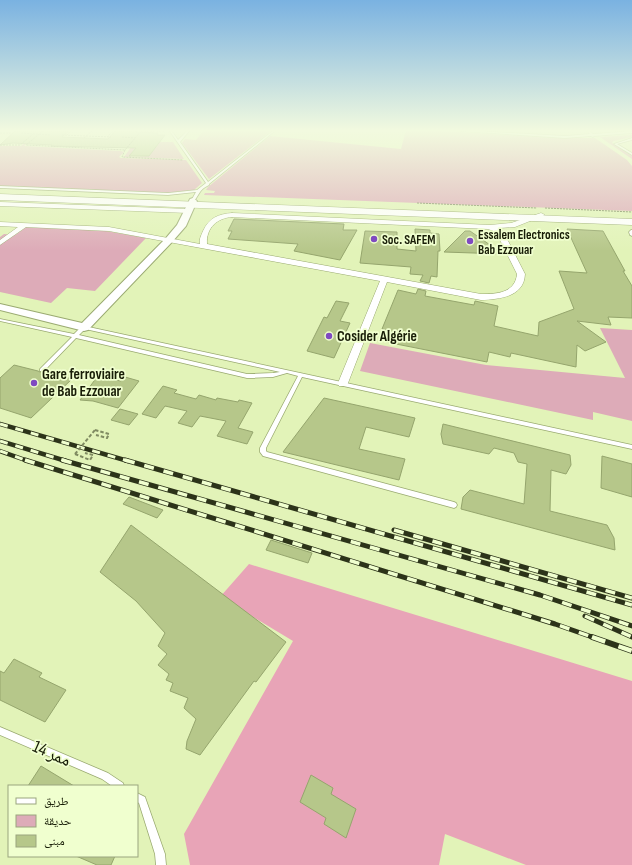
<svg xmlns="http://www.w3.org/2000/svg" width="632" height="865" font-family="'Sofia Sans Condensed','Noto Naskh Arabic',sans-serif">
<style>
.green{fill:#ddabb8}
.forest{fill:#e8a4b7}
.building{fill:#b6c78a;stroke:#95a56d}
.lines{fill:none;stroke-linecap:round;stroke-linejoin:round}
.service-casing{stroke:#9aaa71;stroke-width:1.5}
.minor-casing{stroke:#9aaa71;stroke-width:1}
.tertiary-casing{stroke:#9aaa71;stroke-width:2}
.secondary-casing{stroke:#9aaa71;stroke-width:1}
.path-far1{stroke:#7f8a61;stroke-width:1;stroke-dasharray:2 1;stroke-linecap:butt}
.path{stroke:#7f8a61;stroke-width:2;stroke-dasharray:3.5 2;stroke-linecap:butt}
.service{fill:#fff;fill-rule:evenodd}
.minor{fill:#fff;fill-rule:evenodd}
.tertiary{fill:#fff;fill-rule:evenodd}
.secondary{fill:#fff;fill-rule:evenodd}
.rail-far2-casing{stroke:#2c3319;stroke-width:4.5}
.rail-far1-casing{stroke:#2c3319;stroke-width:5}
.rail-casing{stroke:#2c3319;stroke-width:6}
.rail-far2{stroke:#f0ffcf;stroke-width:3;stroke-dasharray:8;stroke-linecap:butt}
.rail-far1{stroke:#f0ffcf;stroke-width:3.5;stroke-dasharray:10;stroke-linecap:butt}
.rail{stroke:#f0ffcf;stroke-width:4.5;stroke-dasharray:14;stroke-linecap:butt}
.path-bridge{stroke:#7f8a61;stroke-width:2;stroke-dasharray:3.5 2;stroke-linecap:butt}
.poi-dot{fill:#7f4ac1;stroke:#f0ffcf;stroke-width:1.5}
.labels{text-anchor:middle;stroke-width:3.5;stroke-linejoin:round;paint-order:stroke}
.far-poi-label{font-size:13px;font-weight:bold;fill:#181d07;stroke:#f0ffcf;text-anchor:start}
.poi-label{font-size:15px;font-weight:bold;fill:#181d07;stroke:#f0ffcf;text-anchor:start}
.near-street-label{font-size:18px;fill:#181d07;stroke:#f0ffcf}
</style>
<rect width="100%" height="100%" fill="#e2f3b8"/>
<!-- green -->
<path class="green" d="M204,130H272L209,179L182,143L185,139L196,140Z
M406,130H428L554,138H595L627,160L632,166V211L204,195L205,193H214L215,191L206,190L208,187L270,136L401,149Z
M34,135H37L24,146L121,151L124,152L119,157L121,158L186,160L202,183L194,190L165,193L0,186V146H21Z
M632,135V137L613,141L612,143L632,156V159L600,137Z
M142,139L130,155L131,157L149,156L160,142H173L184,159L124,157L136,140Z
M26,227L106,231L146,238L95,291L67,288L51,303L0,292V237L4,234L15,235Z
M600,328L632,330V421L593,412V420L360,371L370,343L486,365L625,378Z"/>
<!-- forest -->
<path class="forest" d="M249,564L632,681V865H526L445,834L439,865H190L184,834L293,641L220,597Z"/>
<!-- building -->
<path class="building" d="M16,130H70L62,137L108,139L116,130H138L136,132L158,133L157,135H165L149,156H129L136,148L51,146L52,145L13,143L0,145Z
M234,219L344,224L343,230H357L340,260L294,251L298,244L228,239L232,231H228Z
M415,229L430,230V233L439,234L440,251H438L437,277L431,276L429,283L420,281L423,275L410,274L411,267L360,263L365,231L397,232V249L416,251Z
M567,229L603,231L625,271H623L632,286V318L608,317L611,325L577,321L606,342L585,351L577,345L576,367L511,353L510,357L489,352L487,362L386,342L390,331L382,329L398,290L416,294L418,289L426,291L425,296L474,305L475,301L498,306L494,326L538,336L539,322L574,309L559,271L587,273Z
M465,231H470L503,254L444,252Z
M336,301L349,303L340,321L350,323L334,358L307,351L324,317L327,318Z
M14,365L38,371L40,372H45L72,379L31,418L0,408V378Z
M97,377L121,381L125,377L139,381L118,408L93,401L80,400Z
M163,386L177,390L174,393L196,399L199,395L216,400L217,398L238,402L239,400L252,403L238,428L253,432L247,444L217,436L226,421L200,416L192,427L178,423L187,411L165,406L156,418L142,414Z
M324,398L415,418L409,437L366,427L359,449L405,459L399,480L283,452Z
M120,409L138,414L129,425L111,420Z
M443,424L570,455L571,465L566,474L551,470L550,511L607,525L614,538L615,550L461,509L463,497L470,490L524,504L527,464L518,462L514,453L494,448L489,454L443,444L441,434Z
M602,456L632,464V497L601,488Z
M129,497L163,510L157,518L123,504Z
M131,525L286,642L256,682L254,681L200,755L186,749L187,741L196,719L184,708L188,698L170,691L173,683L166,680L169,674L158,665L167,654L158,646L165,633L136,601L100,572Z
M271,540L312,553L308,563L266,550Z
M14,659L42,673L39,677L66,690L45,722L0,700V671L4,673Z
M41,766L74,786H28Z
M311,775L333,788L331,794L356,809L346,838L324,824L326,818L300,802Z
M76,856H115L111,865H97Z"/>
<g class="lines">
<!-- service casing -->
<g class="service-casing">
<path id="service" d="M169,130H171L178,140L188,130H190L180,142L208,182L274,130H276L209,184V185C198,190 200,195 193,202L191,201L196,192L168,195L0,188V186L168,193L197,190L206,183Z
M459,130L565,136L590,134L586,130H588L593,134L632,131V133L594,136L593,137L591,136L565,138L460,131Z
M632,138V140L617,144L632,153V155L614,144Z
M631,230H632V236L630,235L629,232Z
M0,319L74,334L82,326H84L632,445V449L302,377L266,448V451L267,452L454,502L456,503L457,505L456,507L454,508L263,456L260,452V448L298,376L287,373L273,377L247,378L76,338L44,371H40V369L72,337L0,321ZM85,329L280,372L273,373L247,374L79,335Z
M0,727L108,773L123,783L124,786H112L102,779L0,735Z
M137,793L145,797L146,800L165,854L166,865H156L155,854L139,803L137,802Z"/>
</g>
<!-- minor casing -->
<g class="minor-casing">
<path id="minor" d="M0,202L189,209L192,211L189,213L0,206Z
M232,213L490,225L511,223L541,213L545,215L515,227L499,228L503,231L525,274C524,297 500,299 481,300L387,282L348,383L347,386H339L338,383L380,281L109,231L26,227L0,245V240L18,227L0,226V222L109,227L200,244C199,239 201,236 203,231C209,218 218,214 232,213ZM232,217L488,229L496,232L517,274C515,293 497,294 481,294L207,244C206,228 217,218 232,217Z"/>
</g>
<!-- tertiary casing -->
<g class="tertiary-casing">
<path id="tertiary" d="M193,198L197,201L186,226L172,242L88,330L84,331L0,310V304L82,323L166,238L177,225L190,199Z"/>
</g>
<!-- secondary casing -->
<g class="secondary-casing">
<path id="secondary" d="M0,194L632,219V225L0,200Z"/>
</g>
<!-- path-far1 -->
<path class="path-far1" d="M44,130L26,145L125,150L142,130
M141,131H164
M0,133H11
M21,133L51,135
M62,135L111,137
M67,135L72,130
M107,137L114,130
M122,137L135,138
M84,138L93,130
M0,145H20L38,130
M125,150L122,157L183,160
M417,203L537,208
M545,208L632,212"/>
<!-- path -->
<path class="path" d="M95,430L109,434L107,438L96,435
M75,454L90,460L93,455L85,453"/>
<!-- service -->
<use href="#service" class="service"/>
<!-- minor -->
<use href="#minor" class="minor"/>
<!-- tertiary -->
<use href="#tertiary" class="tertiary"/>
<!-- secondary -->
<use href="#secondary" class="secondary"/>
<!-- rail-far2 casing -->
<g class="rail-far2-casing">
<path id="rail-far2" d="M0,424L128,461
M0,441L66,461
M0,451L28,461"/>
</g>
<!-- rail-far1 casing -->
<g class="rail-far1-casing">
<path id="rail-far1" d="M25,460L555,624L595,638
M62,460L540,595L632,626
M125,460L632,605
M394,530L632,598
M585,616L632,637"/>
</g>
<!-- rail casing -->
<g class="rail-casing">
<path id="rail" d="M592,637L632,651"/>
</g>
<!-- rail-far2 -->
<use href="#rail-far2" class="rail-far2"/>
<!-- rail-far1 -->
<use href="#rail-far1" class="rail-far1"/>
<!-- rail -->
<use href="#rail" class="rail"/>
<!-- path-bridge -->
<path class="path-bridge" d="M75,454L95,430"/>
</g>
<!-- sky -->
<linearGradient id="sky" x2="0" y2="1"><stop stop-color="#7ab2e1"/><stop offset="0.52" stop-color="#f2fadf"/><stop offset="1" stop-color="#f2fadf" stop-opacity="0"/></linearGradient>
<rect width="632" height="251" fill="url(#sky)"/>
<!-- markers -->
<g class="poi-dot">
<circle cx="374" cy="239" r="4"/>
<circle cx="470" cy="241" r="4"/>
<circle cx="329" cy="336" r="4"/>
<circle cx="34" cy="383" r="4"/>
</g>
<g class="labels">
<!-- far-poi labels -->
<g class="far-poi-label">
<text x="478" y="239">Essalem Electronics<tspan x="478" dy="15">Bab Ezzouar</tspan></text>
<text x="382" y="244">Soc. SAFEM</text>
</g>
<!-- poi labels -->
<g class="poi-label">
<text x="337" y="341">Cosider Algérie</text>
<text x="42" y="379">Gare ferroviaire<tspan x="42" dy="17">de Bab Ezzouar</tspan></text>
</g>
<!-- near-street labels -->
<g class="near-street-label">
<text transform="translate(52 753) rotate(24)" y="6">ممر 14</text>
</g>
</g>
<!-- legend -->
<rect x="8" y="785" width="130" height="72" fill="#f0ffcf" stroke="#9aa57f"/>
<rect x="16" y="798" width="20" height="6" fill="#ffffff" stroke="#9aa57f"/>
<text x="44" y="805" font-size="12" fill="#181d07">طريق</text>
<rect x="16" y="815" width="20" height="12" fill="#ddabb8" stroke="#9aa57f"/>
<text x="44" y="825" font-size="12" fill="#181d07">حديقة</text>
<rect x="16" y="835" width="20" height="12" fill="#b6c78a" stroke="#9aa57f"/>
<text x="44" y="845" font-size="12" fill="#181d07">مبنى</text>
</svg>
